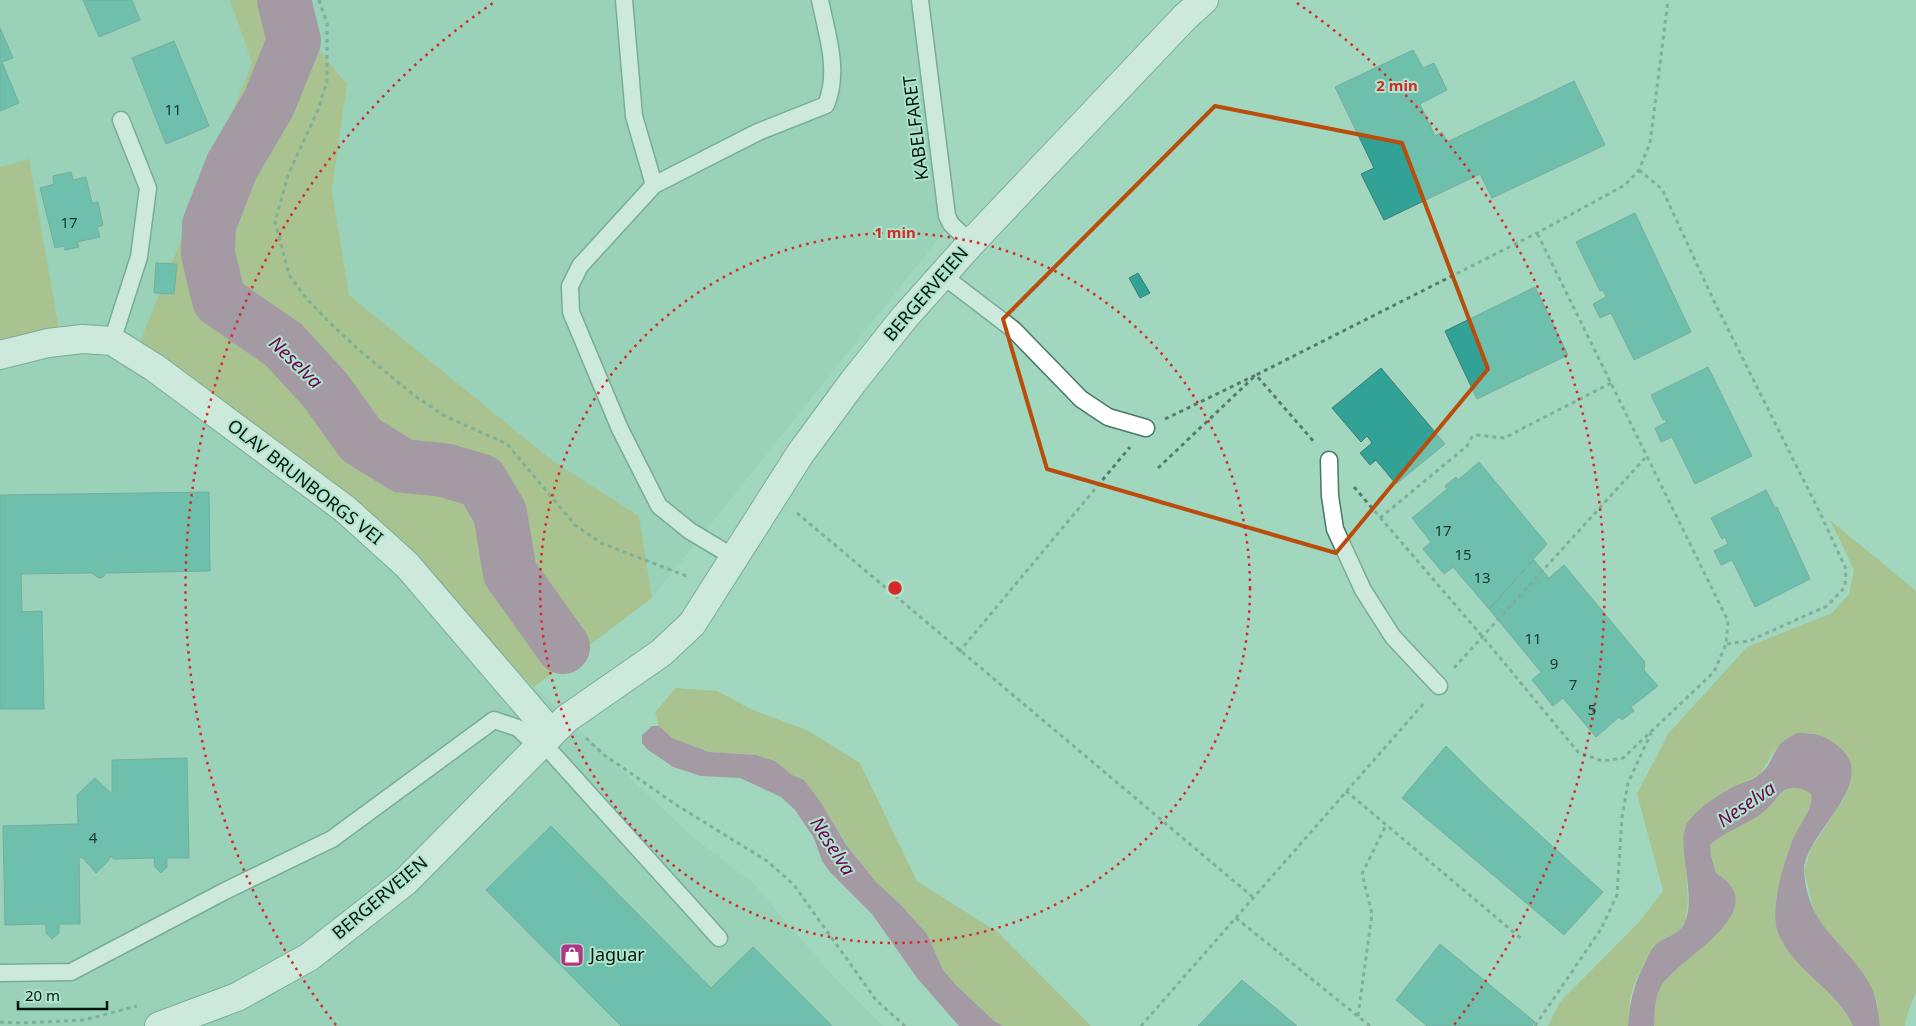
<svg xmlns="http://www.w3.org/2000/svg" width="1916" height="1026" font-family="'Noto Sans',sans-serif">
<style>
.built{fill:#8ecbb1}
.green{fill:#afaa57}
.water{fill:#a45182}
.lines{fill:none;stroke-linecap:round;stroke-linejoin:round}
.river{stroke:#a45182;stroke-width:54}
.building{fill:#32a297;stroke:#3e7b73}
.service-casing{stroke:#477964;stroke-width:19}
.minor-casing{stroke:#477964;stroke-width:30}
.path{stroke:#577c6c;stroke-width:3;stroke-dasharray:4 4;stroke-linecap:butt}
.service{stroke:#fff;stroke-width:16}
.minor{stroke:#fff;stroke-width:28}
.marked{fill:none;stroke:#ba4c0c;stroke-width:4;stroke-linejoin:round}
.ring{fill:none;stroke:#d62828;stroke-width:2.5;stroke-dasharray:2.5 5}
.labels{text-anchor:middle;stroke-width:4;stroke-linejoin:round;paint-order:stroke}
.number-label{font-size:15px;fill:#0f3930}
.street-label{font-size:18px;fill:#03160e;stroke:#afe4cc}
.poi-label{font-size:18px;fill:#03160e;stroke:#afe4cc;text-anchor:start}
.water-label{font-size:19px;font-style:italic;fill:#720151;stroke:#afe4cc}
.centre{fill:#d62828;stroke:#afe4cc;stroke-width:2.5}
.ring-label{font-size:15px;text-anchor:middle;font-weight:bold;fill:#d62828;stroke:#afe4cc;stroke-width:4;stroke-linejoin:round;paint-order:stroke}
</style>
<rect width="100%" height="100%" fill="#a2d7bf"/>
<!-- built -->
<path class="built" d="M0,0H230L252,63L140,342L534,687L695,839L752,882L832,975L883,1026H0Z
M309,0H918L954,219L652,598L639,516L553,461L349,295L332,190L347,84L321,53Z"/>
<!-- green -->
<path class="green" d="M230,0H309L321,53L347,84L332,190L349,295L553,461L639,516L652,598L534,687L140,342L252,63Z
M29,159L59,330L0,345V167Z
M1830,520L1916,591V992L1907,1015L1905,1026H1880L1877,1002L1868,980L1826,932L1815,914L1804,871L1811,849L1845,797L1813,733H1797L1786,738L1774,751L1760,774L1719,795L1689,819L1684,829L1688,901L1685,922L1678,931L1653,946L1634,984L1630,1000L1628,1026H1548L1560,1002L1639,922L1663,891L1637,794L1668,734L1747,647L1832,613L1849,594L1854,570Z
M676,688L717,691L753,710L809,731L860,763L917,881L999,933L1091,1026H1003L994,1021L956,985L943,970L927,934L900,904L876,882L845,842L822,804L804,780L792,775L775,761L756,755L709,752L672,738L659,726L655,712Z
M1792,787L1803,789L1811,794L1812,801L1777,893C1766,962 1829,972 1853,1026H1654C1655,1012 1654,997 1662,985C1681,957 1776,909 1716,873L1711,856L1710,845C1727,829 1751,823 1769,807C1777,799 1781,792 1792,787Z"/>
<!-- water -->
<path class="water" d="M652,726H659L672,738L709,752L756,755L775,761L792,775L804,780L822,804L845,843L876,882L900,904L927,934L943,970L956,985L994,1021L1003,1026H959L917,978L872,914L830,872L822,861L814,838L795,810L781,797L740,778L701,776L673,767L647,749L642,743V735Z
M1797,733C1815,733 1825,735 1839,747C1882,782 1802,835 1804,872C1808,926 1842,940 1867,979C1876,993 1878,1010 1880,1026H1853C1837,989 1795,972 1779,935C1768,911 1784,863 1793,839C1799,824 1814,810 1811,794C1805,790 1799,787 1792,788C1781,789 1776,800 1769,807C1752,824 1727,829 1710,845L1711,856L1716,873C1776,910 1682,956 1662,985C1654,997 1655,1012 1654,1026H1628C1630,1001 1634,983 1646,961C1648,956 1651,949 1655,945C1665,937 1680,934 1685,922C1698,892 1672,838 1690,819C1701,806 1718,795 1733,787C1741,783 1753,780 1760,774C1777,761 1769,745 1797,733Z"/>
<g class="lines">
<!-- river -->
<path class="river" d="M284,0L294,41L269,103L232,166L209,225L208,254L219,300L284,345L326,391L361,440L403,466L444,470L481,481L500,513L510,573L563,647"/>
</g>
<!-- building -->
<path class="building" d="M83,0H132L140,20L99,37Z
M0,28L13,58L2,62L19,103L0,111Z
M174,41L209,126L166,144L132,58Z
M1413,50L1423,68L1434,63L1447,90L1420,104L1435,136L1442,132L1447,142L1574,81L1605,145L1492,198L1480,174L1384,220L1361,174L1374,168L1335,87Z
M71,172L73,180L86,177L92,203L98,202L103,225L97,227L100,237L77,242L79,247L65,250L64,246L55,248L40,188L54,184L53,176Z
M1635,213L1691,332L1634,360L1611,313L1600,318L1593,304L1606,297L1603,290L1600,291L1576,242Z
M156,263L177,264L174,294L154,293Z
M1138,273L1150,293L1140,298L1129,278Z
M1535,287L1568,355L1477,399L1445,331Z
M1708,367L1752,456L1695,484L1672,437L1661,442L1655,428L1667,422L1665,419L1663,420L1651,395Z
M1381,368L1445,444L1396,484L1376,460L1370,465L1360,453L1372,443L1367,436L1361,442L1332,408Z
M1479,462L1547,544L1489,609L1453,567L1444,574L1423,549L1431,542L1412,518L1447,489L1445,486L1456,477L1458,480Z
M1766,490L1775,508L1777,507L1810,579L1755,607L1732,560L1721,565L1714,551L1728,544L1725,537L1722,539L1711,518Z
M209,492L210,571L106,573L103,577L99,578L92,573L21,574L22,612L42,611L44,709H0V495Z
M1534,560L1549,578L1564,565L1645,662L1644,670L1658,686L1631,707L1634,711L1622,720L1619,717L1596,737L1563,698L1553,706L1532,680L1541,672L1489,609Z
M1446,746L1487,787L1603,892L1564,935L1402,798Z
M187,758L189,858H167V867L161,873L155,867L154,858L113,859V857H109V860L96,873L83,858L79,857L80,924H59V933L52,939L46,933V924L5,925L3,826L78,824L77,795L95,778L112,794V760Z
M551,826L711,988L753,947L832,1026H621L486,890Z
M1440,944L1535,1022L1532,1026H1427L1396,1000Z
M1242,980L1297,1026H1198Z"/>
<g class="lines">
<!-- service casing -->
<g class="service-casing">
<path id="service" d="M624,0L634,116L654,185
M920,0L947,216L951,224L971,243
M942,275L1014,330L1081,399L1108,417L1146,428
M112,341L139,257L148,188L121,120
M1329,460L1330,496L1335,529L1363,590L1393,637L1439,686
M735,558L690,531L659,506L620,429L571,312L570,286L580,266L654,185L758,132L826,105C840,71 827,35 820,0
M542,742L719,938
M0,973L71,972L225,891L332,839L494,720L518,728L538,747"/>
</g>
<!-- minor casing -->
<g class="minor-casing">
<path id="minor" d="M0,355L48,343L82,339L112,341L155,368L345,509L407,565L551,733
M159,1026L237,997L309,957L406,881L566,719L661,653L692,624L800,454L853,382L904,318L971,243L1185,17L1204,0"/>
</g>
<!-- path -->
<path class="path" d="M319,0L327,23V81L318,110L288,175L275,222L289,275L306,298L330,323L360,351L415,396L445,416L507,444L575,525L601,543L689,577
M1639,170L1662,189L1713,299L1820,513L1846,569L1845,587L1827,606L1749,641L1726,644
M1165,419L1256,375L1315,443
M1158,468L1256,375L1537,233L1625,185L1639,170L1650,143L1668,0
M1354,487L1482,636L1578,752L1602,761L1623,758L1714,672L1726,644L1728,621L1537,233
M797,513L1254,898
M1380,518L1467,446L1472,437L1477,435L1504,438L1611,383
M959,652L1130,447
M1454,668L1646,457
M586,738L603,754L678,806L767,861L794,885L876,1000L905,1026
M1346,791L1523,940
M1236,918L1370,1026
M1358,1016L1372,914L1362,874L1386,825
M0,1022L20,1023L84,1020L137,1006
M1141,1026L1424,703
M1535,1026L1601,929L1617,895L1622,817L1628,783L1651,733"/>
<!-- service -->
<use href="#service" class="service"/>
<!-- minor -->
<use href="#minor" class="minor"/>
</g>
<!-- marked area -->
<path d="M0 0H1916V1026H0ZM1215,106L1402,143L1488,369L1336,553L1047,469L1003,319Z" fill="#a2d7bf" fill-opacity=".55" fill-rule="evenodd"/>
<path class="marked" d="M1215,106L1402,143L1488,369L1336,553L1047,469L1003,319Z"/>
<!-- distance rings -->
<g class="ring">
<circle cx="895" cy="588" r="355"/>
<path d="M336 1025A710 710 0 0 1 493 3M1297 3A710 710 0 0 1 1454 1025"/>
</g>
<!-- icons -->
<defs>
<g id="shop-square" transform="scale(1.25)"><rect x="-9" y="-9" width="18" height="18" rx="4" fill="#b33686" stroke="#afe4cc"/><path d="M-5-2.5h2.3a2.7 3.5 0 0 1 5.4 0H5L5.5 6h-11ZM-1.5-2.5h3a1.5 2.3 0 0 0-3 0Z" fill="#fff"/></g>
</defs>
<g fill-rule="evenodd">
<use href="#shop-square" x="572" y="955"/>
</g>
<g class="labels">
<!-- number labels -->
<g class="number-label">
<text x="173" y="115">11</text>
<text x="69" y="228">17</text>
<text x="1443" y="536">17</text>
<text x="1463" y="560">15</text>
<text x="1482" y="583">13</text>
<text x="1533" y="644">11</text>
<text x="1554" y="669">9</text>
<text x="1573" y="690">7</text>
<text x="1592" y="715">5</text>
<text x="93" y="843">4</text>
</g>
<!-- street labels -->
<g class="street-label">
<text transform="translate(916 128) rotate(-97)" y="6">KABELFARET</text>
<text transform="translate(926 294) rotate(-49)" y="6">BERGERVEIEN</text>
<text transform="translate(305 482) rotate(38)" y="6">OLAV BRUNBORGS VEI</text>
<text transform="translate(380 898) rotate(-40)" y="6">BERGERVEIEN</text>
</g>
<!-- poi labels -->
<g class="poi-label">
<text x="590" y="961">Jaguar</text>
</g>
<!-- water labels -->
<g class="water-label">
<text transform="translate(296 362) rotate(44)" y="7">Neselva</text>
<text transform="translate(1746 804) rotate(-34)" y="7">Neselva</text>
<text transform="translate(833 846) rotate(57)" y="7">Neselva</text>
</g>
</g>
<circle cx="895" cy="588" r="8" class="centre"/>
<g class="ring-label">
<text x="1397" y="91">2 min</text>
<text x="895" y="238">1 min</text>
</g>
<!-- scale -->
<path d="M18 1001v8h89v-8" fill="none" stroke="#03160e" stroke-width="2.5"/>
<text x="25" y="1001" font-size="15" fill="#03160e" stroke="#afe4cc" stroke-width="4" paint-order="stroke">20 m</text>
</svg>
